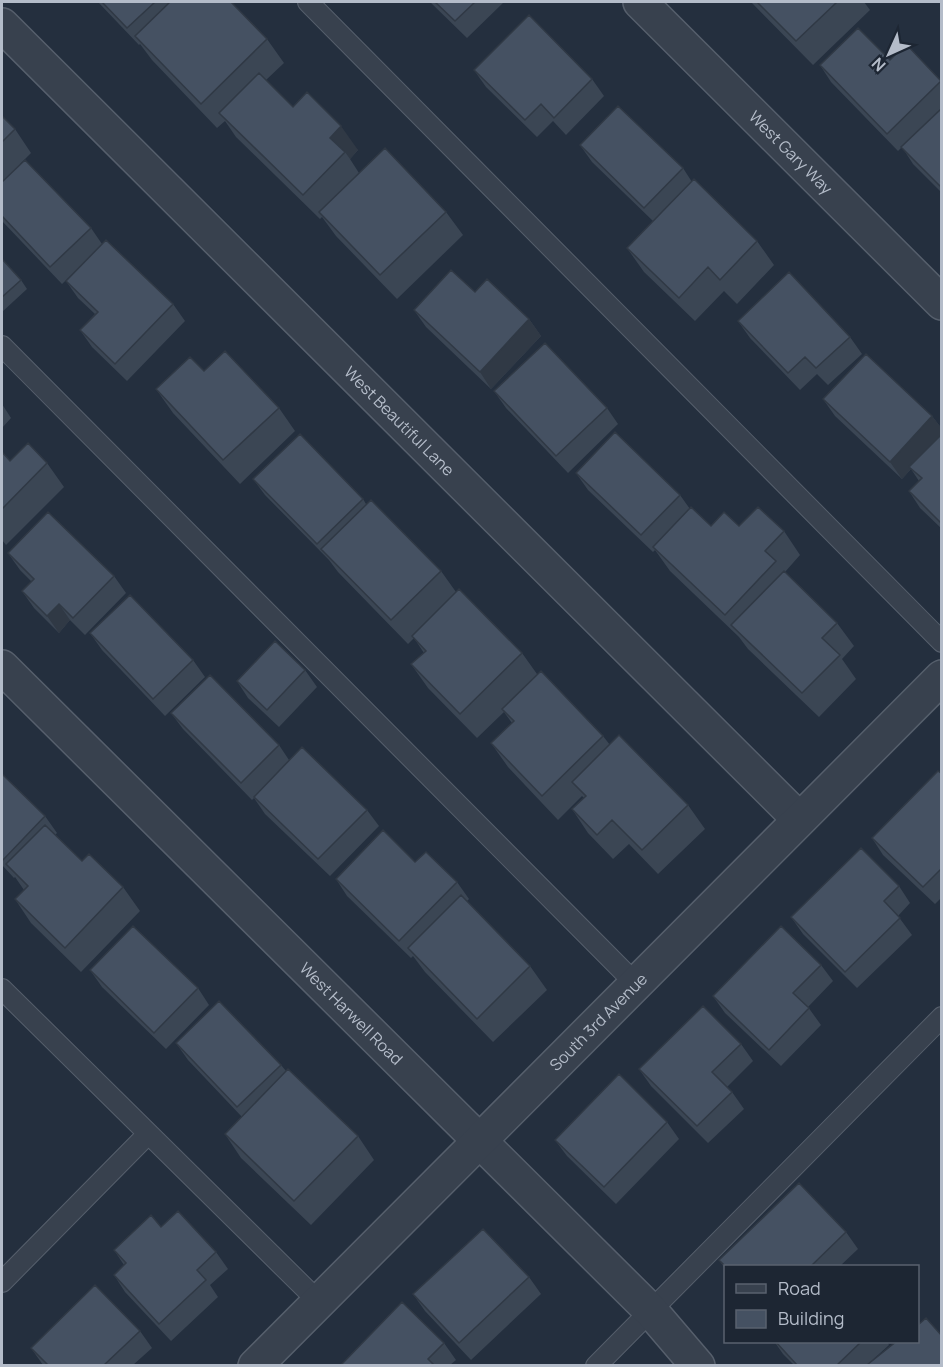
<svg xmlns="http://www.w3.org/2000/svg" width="943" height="1367" font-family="Manrope,sans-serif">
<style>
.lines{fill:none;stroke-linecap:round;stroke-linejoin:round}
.lane-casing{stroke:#565f6c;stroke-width:22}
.street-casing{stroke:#565f6c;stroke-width:36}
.lane{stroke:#38414e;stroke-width:20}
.street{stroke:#38414e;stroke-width:33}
.wall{fill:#3b4654}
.shaded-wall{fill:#303945}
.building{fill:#455162;stroke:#303945;stroke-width:1.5}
.labels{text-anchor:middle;stroke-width:6;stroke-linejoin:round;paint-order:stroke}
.street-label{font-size:16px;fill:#b4bcc9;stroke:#1d2633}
</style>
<rect width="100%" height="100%" fill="#242f3e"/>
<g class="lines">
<!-- lane casing -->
<g class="lane-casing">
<path id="lane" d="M308,2L942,642
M2,346L635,983
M2,989L319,1302
M2,1282L147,1135
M596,1366L942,1017"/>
</g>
<!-- street casing -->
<g class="street-casing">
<g id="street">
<path id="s1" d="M640,2L942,303"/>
<path id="s2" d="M2,25L798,818"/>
<path id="s3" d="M2,667L651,1311L698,1366"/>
<path id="s4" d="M255,1366L942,677"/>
</g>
</g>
<!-- lane -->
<use href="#lane" class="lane"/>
<!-- street -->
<use href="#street" class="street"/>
</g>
<!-- wall -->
<path class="wall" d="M98,2H231L267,39L284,63L266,80L293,107L358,150L350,159L359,173L446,212L463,235L397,299L336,236L322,217L320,219L236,137L225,121L217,128L152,60L140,44L139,45Z
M430,2H504L467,38Z
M751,2H864L870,10L813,65Z
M906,44L942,82V109L940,110L942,111V193L913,164L902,147L898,151L831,82L820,65L890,60Z
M474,70L592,79L604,96L566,135L553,121L537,137L486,87Z
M2,116L15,129L31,153L20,164L91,228L102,244L173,304L185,321L127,381L92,347L80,330L95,314L78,298L66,281L89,258L62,284L2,221Z
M580,145L683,168L692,182L757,241L774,265L737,304L724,291L695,321L644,272L627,248L653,221L592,162Z
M2,259L21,280L27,289L2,312Z
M475,292L529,319L541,336L491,389L426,327L414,310Z
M738,321L850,337L862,354L828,385L817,374L800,390L750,338Z
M204,371L279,408L295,431L240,484L173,413L156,389Z
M494,391L607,408L618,424L568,473L506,408Z
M823,399L932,416L942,429V529L920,508L909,491L919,481L911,469L902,479L835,416Z
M2,404L11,418L2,428Z
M2,452L10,461L47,463L64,487L6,545L2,540Z
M576,473L680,495L690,509L711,526H739L784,531L800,555L785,572L837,623L854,646L842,659L856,679L819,717L748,649L739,637L670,571L655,550L653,552L588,490Z
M253,479L363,499L366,504L441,571L456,592L522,653L537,674L603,736L610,745L688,805L705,829L658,874L629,844L613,859L588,833L572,809L584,798L582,796L558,820L508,767L491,743L512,723L504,712L477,738L428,688L411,664L424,653L414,638L408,644L338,572L329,560L265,495Z
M8,553L114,576L126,593L85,635L70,620L59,633L34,608L22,591L32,582L20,570Z
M90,633L193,660L205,677L165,716L102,650Z
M305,670L317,687L279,727L248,698L237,681Z
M171,713L279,745L289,760L367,810L379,826L330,876L265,814L254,798L252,800L183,729Z
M2,774L45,816L57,833L55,835L82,861L123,887L140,911L81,972L31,923L15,899L24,890L15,877L14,878L2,865Z
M942,774V897L935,904L883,855L872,838Z
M415,862L457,882L469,899L467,901L530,966L547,990L493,1042L425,972L413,956L411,958L347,896L336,879Z
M899,886L910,903L898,916L912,935L857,988L803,934L791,917Z
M821,965L833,981L808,1007L821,1025L781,1066L725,1013L713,996Z
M90,970L198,988L209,1005L166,1049L102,987Z
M176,1043L281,1065L286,1071L358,1136L374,1160L311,1225L241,1158L225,1134L242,1117L188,1060Z
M741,1044L753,1061L727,1087L732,1092L744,1109L708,1143L651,1086L639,1069Z
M667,1122L679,1139L616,1204L567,1156L555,1140Z
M161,1227L216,1252L228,1269L210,1285L218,1297L171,1341L125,1292L114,1275L124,1265L114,1250Z
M846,1232L858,1249L840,1266H726V1270L719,1260Z
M529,1277L541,1294L471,1360L425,1311L413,1294Z
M140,1331L152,1348L133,1365H43L31,1348Z
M774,1341H887L889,1345L867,1365H942H794L783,1354Z
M444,1343L456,1360L450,1365H341Z"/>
<!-- shaded-wall -->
<path class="shaded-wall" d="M341,126L358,150L350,159L345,152L330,138Z
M529,319L541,336L491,389L480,372Z
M932,416L942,429V436L909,467L911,469L902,479L890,462Z
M59,604L70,620L59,633L47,616Z"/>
<!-- building -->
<path class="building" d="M102,2H155L127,28Z
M170,2H231L267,39L201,104L135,36Z
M435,2H475L455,21Z
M757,2H837L796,41Z
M529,15L592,79L554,118L541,104L525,120L474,70Z
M858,28L890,60L906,44L941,81L887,134L820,65Z
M259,73L293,107L307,92L341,126L330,138L345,152L303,195L219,113Z
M618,106L683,168L644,208L580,145Z
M940,110L942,111V188L901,147Z
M2,116L15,129L2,142Z
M385,148L446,212L380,275L319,212Z
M25,160L91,228L50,267L2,216V182Z
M694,179L757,241L720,280L708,267L679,298L627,248Z
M106,240L173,304L115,364L80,330L98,312L66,281Z
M2,259L21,280L2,297Z
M451,270L475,292L487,279L529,319L480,372L414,310Z
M789,272L850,337L816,368L805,357L788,373L738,321Z
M545,343L607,408L556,456L494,391Z
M225,351L279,408L223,460L156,389L190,357L204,371Z
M866,354L932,416L890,462L823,399Z
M615,432L680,495L641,535L576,473Z
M300,434L363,499L317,544L253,479Z
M942,434V524L909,491L922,478L909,467Z
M28,443L47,463L2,509V452L10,461Z
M371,500L441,571L391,620L321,549Z
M691,507L711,526L724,512L739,526L758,507L784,531L765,551L776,561L725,615L653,547Z
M48,512L114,576L73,618L59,604L47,616L22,591L34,579L8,553Z
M784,571L837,623L822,638L840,655L802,693L731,625Z
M459,589L522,653L460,714L411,664L426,651L412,636Z
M130,595L193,660L153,699L90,633Z
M275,641L305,670L267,710L237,681Z
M541,671L603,736L542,796L491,743L514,721L502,709Z
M210,675L279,745L241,783L171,713Z
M619,735L688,805L642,850L612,820L597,835L572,809L586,796L572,782Z
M302,747L367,810L318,859L254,797Z
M938,771L942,774V868L923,887L872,838Z
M2,774L45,816L2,861Z
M45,825L82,861L89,854L123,887L65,948L15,899L28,886L6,864Z
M383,830L415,862L426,852L457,882L399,941L336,879Z
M861,848L899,886L884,901L900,918L845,972L791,917Z
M461,895L530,966L477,1019L408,948Z
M133,926L198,988L154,1033L90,970Z
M781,926L821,965L793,993L809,1008L769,1050L713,996Z
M219,1001L281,1065L237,1107L176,1043Z
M703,1006L741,1044L712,1072L732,1092L697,1126L639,1069Z
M288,1069L358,1136L294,1201L225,1134Z
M619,1074L667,1122L604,1187L555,1140Z
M799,1183L846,1232L811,1266L726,1267L719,1260Z
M178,1211L216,1252L197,1270L206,1280L159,1324L114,1275L126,1263L114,1250L151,1215L161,1227Z
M483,1229L529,1277L459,1343L413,1294Z
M95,1285L140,1331L104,1365H48L31,1348Z
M402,1302L444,1343L428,1359L434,1365H341Z
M926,1318L942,1336V1365H867L897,1341H918V1325Z
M775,1341H862L837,1365H797Z"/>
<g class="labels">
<!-- street labels -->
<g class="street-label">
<text dy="6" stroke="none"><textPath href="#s1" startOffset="213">West Gary Way</textPath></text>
<text dy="6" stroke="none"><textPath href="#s2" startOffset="561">West Beautiful Lane</textPath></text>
<text dy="6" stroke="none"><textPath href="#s3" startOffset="492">West Harwell Road</textPath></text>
<text dy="6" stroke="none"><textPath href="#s4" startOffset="486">South 3rd Avenue</textPath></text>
</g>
</g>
<!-- border -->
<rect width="943" height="1367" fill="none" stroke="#b4bcc9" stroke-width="6"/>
<!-- legend -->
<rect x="724" y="1265" width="195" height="78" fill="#1d2633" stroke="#59626f" stroke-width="1.5"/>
<rect x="736" y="1284" width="30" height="9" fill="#38414e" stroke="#59626f" stroke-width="1.5"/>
<text x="778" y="1295" font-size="18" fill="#b4bcc9">Road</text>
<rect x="736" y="1310" width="30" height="18" fill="#455162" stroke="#59626f" stroke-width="1.5"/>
<text x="778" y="1325" font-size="18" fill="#b4bcc9">Building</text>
<!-- north arrow -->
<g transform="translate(889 54) rotate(225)" stroke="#1d2633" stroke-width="4.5" paint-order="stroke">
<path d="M0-4.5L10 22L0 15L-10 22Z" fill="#b4bcc9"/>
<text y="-9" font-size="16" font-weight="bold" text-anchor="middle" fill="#b4bcc9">N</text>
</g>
</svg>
